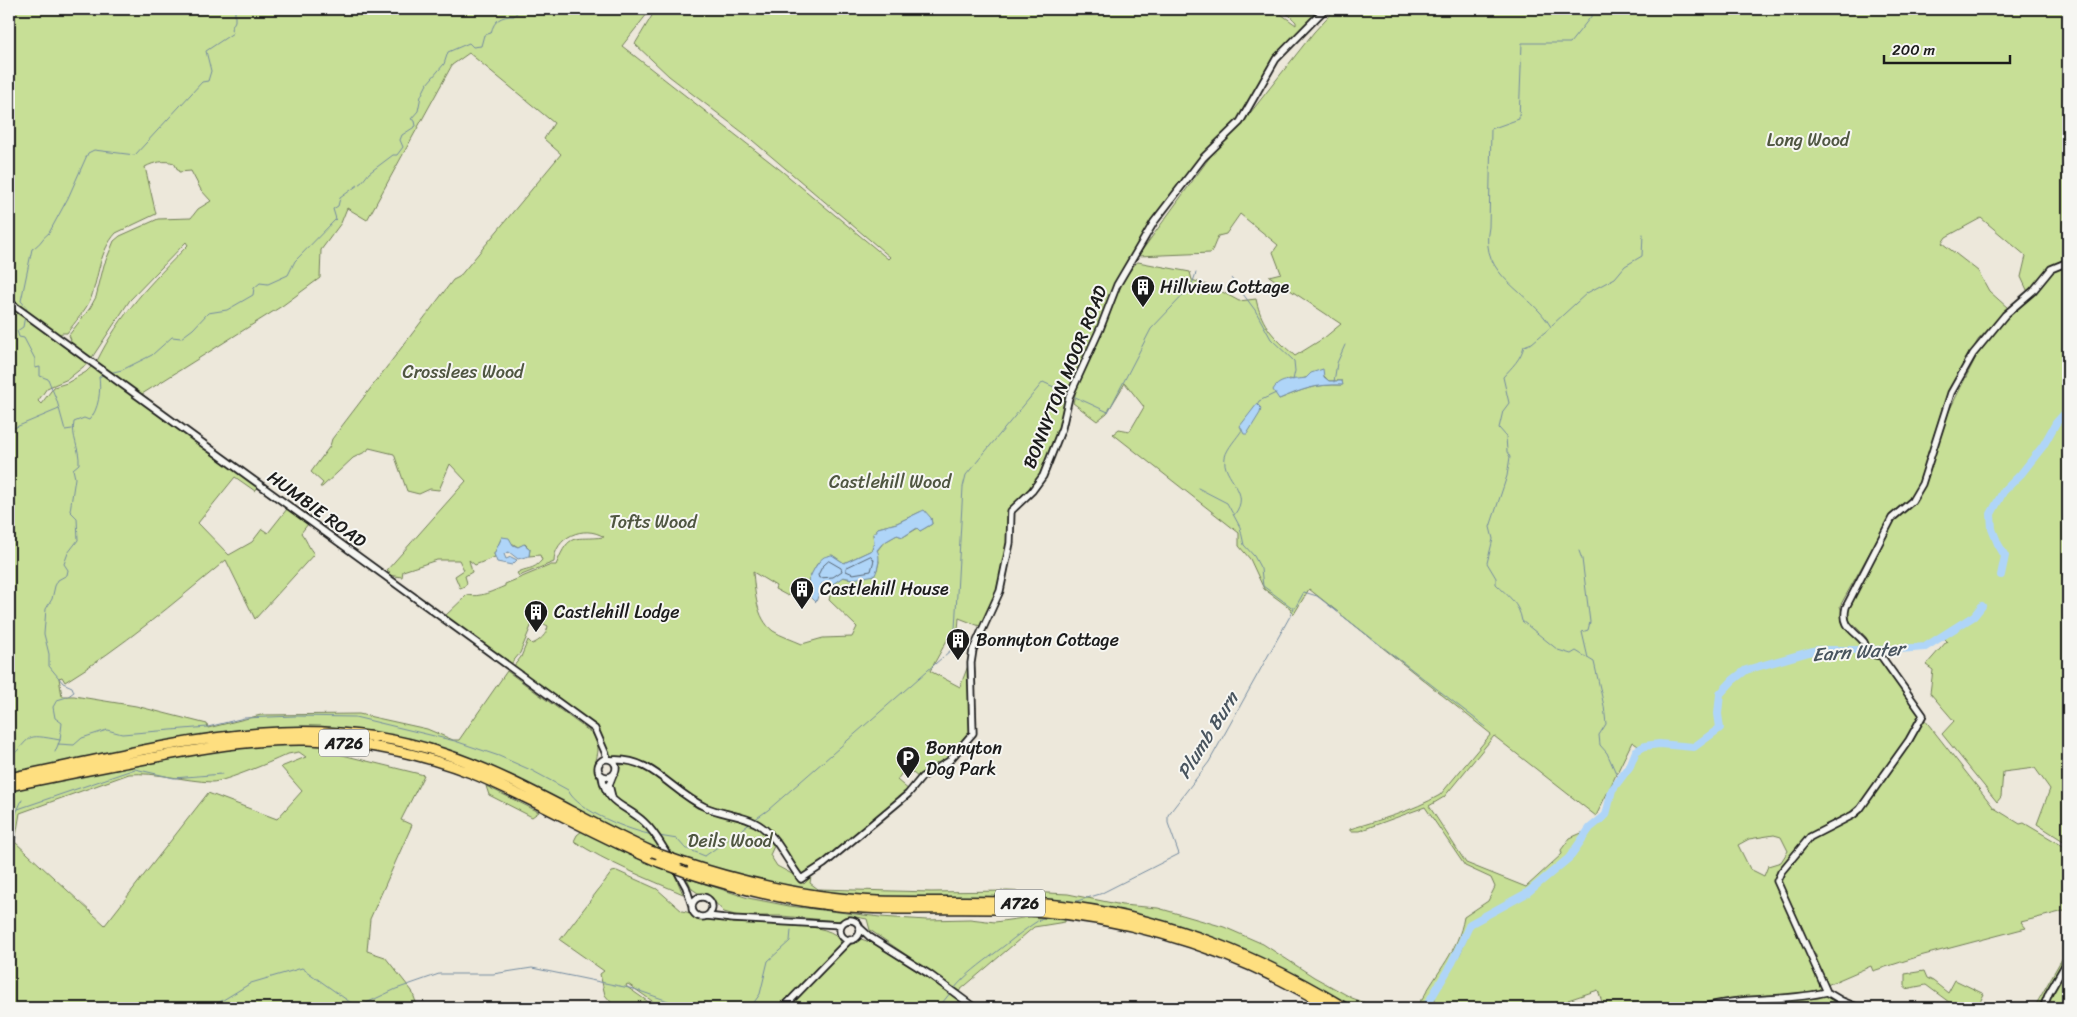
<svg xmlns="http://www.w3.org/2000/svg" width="2077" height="1017" font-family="Sriracha,sans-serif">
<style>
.green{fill:#c7df96;stroke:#727e59;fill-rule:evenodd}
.water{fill:#afd5f8;stroke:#748ba0}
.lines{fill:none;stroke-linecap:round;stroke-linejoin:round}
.shore{stroke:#576674;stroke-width:1}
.stream{stroke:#748ba0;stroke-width:1}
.river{stroke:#afd5f8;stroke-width:8}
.minor-casing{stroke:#1c1c1c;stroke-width:9}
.highway-casing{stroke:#1c1c1c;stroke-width:12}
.minor{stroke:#f6f6f2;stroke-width:5.5}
.highway{stroke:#fedf80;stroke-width:9}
.highway-bridge-casing{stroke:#1c1c1c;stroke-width:12;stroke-linecap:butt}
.highway-bridge{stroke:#fedf80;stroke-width:9}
.labels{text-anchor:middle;stroke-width:4;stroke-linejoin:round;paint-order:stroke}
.shield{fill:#f6f6f2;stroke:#5d5d5c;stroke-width:1}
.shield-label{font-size:16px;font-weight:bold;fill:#1c1c1c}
.park-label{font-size:18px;fill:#4f5641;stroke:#f6f6f2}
.poi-label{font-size:18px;fill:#1c1c1c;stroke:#f6f6f2;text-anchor:start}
.street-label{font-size:18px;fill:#1c1c1c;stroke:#f6f6f2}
.water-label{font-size:19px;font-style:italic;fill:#48545e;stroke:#f6f6f2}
</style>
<rect width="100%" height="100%" fill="#ede8db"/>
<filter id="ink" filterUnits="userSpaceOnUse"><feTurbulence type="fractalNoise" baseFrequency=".02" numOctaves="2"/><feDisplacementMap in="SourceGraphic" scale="10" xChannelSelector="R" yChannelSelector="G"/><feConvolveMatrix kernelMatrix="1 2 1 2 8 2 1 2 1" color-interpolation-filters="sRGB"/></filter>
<g filter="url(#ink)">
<!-- green -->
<path class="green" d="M20,9H651L622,46L783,172L888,259L890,257L746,135L669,76L635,44L656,9H1274L1296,25V22C1290,16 1285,10 1276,9H1322L1285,47L1239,121L1196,164L1121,274L1040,478L1008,513V541L998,595L982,627L959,618L958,630L951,633L930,671L960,687L969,663L971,733L948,760L919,778L906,767L897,780L910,791L826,861L802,876L799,875C789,858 779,837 764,825C746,810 718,811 697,800C676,789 659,768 637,760C628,756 619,758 610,757C603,749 605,737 597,728L513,667L521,657L528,640L532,644C540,641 547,634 548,626L534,619L520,653L511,664H508L444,617L467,595C480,598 493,591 505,586V584L551,565H556C570,530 574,541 604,537C584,524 554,537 554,562L519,576L517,573C526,567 533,571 542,560L540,555L529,556L530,549L525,544L518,547L502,537L494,554L495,557L475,565L469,560L472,572L465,576L467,583L465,586L460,588L455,576L464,570L459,560H437L403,571L402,577L387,575L390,572L387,570L466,481L450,464L439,490L430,489L419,494L407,491L394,454L369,448L367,451L353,458L322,487H320L323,483L311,472L330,446L332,439L453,280L459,277L561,154L544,139L554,123L469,53L452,65L367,220L347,208L341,223L321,250L320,278L282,306L142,394L242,469L96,363C121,312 150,284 188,245L186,242L130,300L91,359L69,343L71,340L69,335L90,308L96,297L104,265L114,241L120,236L158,219L191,218L198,209L211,201L201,190L191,171L179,172L174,163C165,160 154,162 145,167L156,214L116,233C99,252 99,275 91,298C86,310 75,322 67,333H62L58,335L9,299V11ZM920,512L931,518L932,524L920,531L918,528L903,537L897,535L883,543L877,551L879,562L877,570L853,579L841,577L833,584L829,600L857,627L852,637L823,638L802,644C793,640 781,636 773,631C756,618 755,592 753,572L776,586L775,589L788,596L792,589L791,588L793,587L796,582L806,585L817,564L832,555L844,563L872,550L874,542L873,534L878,528L897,523Z
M1335,9H2068V844L2037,824L2050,789L2035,768L2003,772L2001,797L1997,802L1942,734L1954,721L1930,693L1933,670L1926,665L1947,641L1943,637L1910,649L1871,651L1866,637L1850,621L1847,612L1894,519L1919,497L1949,411L1977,355L2007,317L2049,277L2046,274L2028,292L2021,277L2026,256L1981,218L1946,237L1942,243L1978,271L1989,291L2008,308L1978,340L1950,392L1921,480L1912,498L1891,514L1840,606L1846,626L1860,642L1863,656H1877L1919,715L1915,734L1925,720L1994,808L2020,824L2024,823L2068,849V910L2021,922L2026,928L1920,956L1873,971L1871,966L1827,985L1817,964L1816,955L1812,954L1824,990L1813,993L1736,1000L1735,1005L1826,995L1841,1002L1846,1008H1604L1598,990L1568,1000L1570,1008H1435V996L1460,954L1473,924L1478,920L1477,918L1468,926L1451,963L1436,985L1426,1006L1427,1008H1418L1420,1000H1422C1437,971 1458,952 1464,917L1488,901L1495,887L1491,878L1465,866L1425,807L1359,831H1350V829C1380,820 1412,811 1440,795L1491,734L1309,589L1294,614L1290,608L1264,589L1250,559L1239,546V533L1113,434L1119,429L1130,431L1144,407L1125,383L1107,413L1097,421L1073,403C1075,397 1075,390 1078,384C1085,364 1123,270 1138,262L1190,272L1192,280L1215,288L1239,301L1256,299C1262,327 1274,337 1295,356L1324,338L1341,324L1269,276L1281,273L1273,252L1278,245L1240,214L1226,234L1218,236L1211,253L1138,256L1215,150L1236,131L1314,32ZM1322,374L1329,381H1342V385C1315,384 1304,389 1279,399L1288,379L1297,380ZM1494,736L1596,816L1632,742L1643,749L1639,752L1632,766L1616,787L1607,817L1593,828L1570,838L1561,850L1562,854L1526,887L1466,863L1429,806L1444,797ZM1774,835L1781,837L1788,851L1781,862L1768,866L1764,876L1750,869L1738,845L1749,839Z
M9,305L88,363L68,379L47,388L38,401L41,404L54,387L67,383L86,372L92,366L258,487L255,491L235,477L198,523L229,555L252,542L262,529L268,533L287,509L308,524L301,533C307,540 308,547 314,554L255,619L226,560C174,603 122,647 65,682L62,677L59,678L62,696H74L136,706L207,724L208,728L261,715L359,714L427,729L453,740H459L507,671L593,734C604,753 593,756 596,771C596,774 603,793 605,796C612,807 625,811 635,818C647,827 655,839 663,851L634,840L440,749L409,740L335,728H274L177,739L9,775Z
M280,744H323L322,750L424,775L401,820L412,825L370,919L367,951L385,957L412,991L418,1008H9V790L156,761L238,748ZM299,752L306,757L281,767L302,791L277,819L208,793L105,925L15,842L20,813L129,774C157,772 184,781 212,782C224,782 276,760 288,754Z
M630,764L640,766L697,808L757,826L774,846L770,855L777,866L792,874L804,884L811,877L810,883L818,889L931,892L1007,891L1068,894L1122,905L1158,908L1224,927L1263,944L1314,977L1352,998L1379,1008H1351L1297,976L1177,926L904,899L829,895L722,873L669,854L657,832L615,799L611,787L621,765Z
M486,786L539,812L532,817L489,795Z
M582,831L623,852L674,873L683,894C646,878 608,863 574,841L577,835Z
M617,871L657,889L682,911L691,913L698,919C704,919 709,917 714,918C721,920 726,922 733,923C754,924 835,920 841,942L839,947L780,1008H662L628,984L626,985L627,987L657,1008H616L605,995L600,974L604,971L560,940L612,872Z
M687,878L748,898L789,906L880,917L927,920L970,919L995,922L1030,917L1065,920V922L1034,927L959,991L870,930L867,919L850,916L838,921L781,916H739L724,912L710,897L698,893L692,889Z
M861,939L873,943L923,975L970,1008H787C808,986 833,952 861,939Z
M2068,948V1008H2034Z
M1924,971L1927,978L1933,981L1948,993L1955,980L1984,994L1977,1008L1995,1006L2001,1008H1957L1926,985L1905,989V974Z"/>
<!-- water -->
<path class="water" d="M1323,369L1324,377L1329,381H1342L1343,385C1315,384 1304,389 1279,399L1273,390C1279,378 1295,380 1306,378L1311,373Z
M1257,404L1261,408L1260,413L1247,434H1244L1240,426Z
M924,510L931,518L932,524L920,531L917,528L903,537L897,535L883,543L877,550C881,557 878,568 875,575L853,579L843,577L833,584L827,582L821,584L823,590L818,596L816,602L806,592C806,583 816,562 824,557C824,557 831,555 832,555L844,563L872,550L874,542L873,534L878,528L897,523Z
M502,537L509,538L513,545L518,547L524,544L530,549L529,556L518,559L509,552L504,554L506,559L511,557L517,560L512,565L497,562L494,554Z"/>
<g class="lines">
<!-- shore -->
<path class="shore" d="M871,556L874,560L871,571L853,574L846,571V568Z
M829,561L841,568L842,571L833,577L819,578L818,575L822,567Z"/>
<!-- stream -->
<path class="stream" d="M903,9H908
M1597,9L1570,43H1522L1519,119L1491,129L1489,227C1478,277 1531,291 1551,327L1532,343L1524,346C1521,359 1512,367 1503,377L1509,403L1503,411L1499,428L1506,436L1507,452L1510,457L1507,476L1490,527L1493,539L1487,563L1496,578V584C1508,596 1519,603 1522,621L1558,650L1571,654L1576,651L1594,662L1604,706L1606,724L1599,735L1600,745L1607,753L1619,780
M1231,278L1255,310L1271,339L1294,361L1295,371L1293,380
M26,313L27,308L21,301L32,249C42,243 41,239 49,233L68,198L88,153L94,150L135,155L202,82L208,81L211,71L206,51L233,33L231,29L235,21V9
M25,316L23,327L17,331L19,337L24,338L35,359V368L40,367V376L48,379L57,401L65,430L72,429
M1552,325L1587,293L1615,278L1625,266L1642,256L1643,234
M109,373L122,370L152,355L172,337L181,338L193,329L208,313L227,310L253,295L254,288L260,283L268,284L288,275L295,261L336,219L333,209L338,206L340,198L362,182L369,173L393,155H397L403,147L400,140L402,135L416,126L415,121L411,119L418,111L421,96L427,84L444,64L448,52L469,43L473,47L481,46L484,35L491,33C494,20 501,16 514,16L520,9
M1334,382L1337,363L1345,345
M1073,396L1108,412L1151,329L1191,287L1196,273
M1257,405L1259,401L1276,393
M9,430L59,409
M1234,515C1254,491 1221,479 1225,457C1227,448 1237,438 1242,430
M1579,551L1582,559L1590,622L1588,630L1582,632L1588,658
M1295,608L1304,592L1317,596L1486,727
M58,744L74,745L82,738L107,730L122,734L208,727L244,718L295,716L355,717L455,741L499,756L533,771L568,790C577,811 631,831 653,835
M55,752L60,740L62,723L55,718L53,707L57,700L67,697L74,692L72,687L63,683L49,666V654L44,634L46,609L52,599L55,586L58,580L67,575L68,570L64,564L68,553L78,540L77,518L70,511L75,478L73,469L79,464C80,448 71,437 74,422L84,418L89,420C99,410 101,390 99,377L105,374
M9,759C34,736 22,733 60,740
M18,809L135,769L174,778L222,774
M9,816L13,820
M754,820L768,810L951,650L955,629L963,487L966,475L1043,382L1067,393
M659,836L677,839L685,848L705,856L751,823
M9,848L15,842L16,835L12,833L13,820L22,800
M1074,902L1100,894L1179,854L1168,823V815L1209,762L1294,609L1263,586L1261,569L1254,556L1244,545L1240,527L1227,503L1198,488
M954,989C965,975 981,964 995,953C1012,940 1028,926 1046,916
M210,1008L251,983L302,968L354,1005L360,1006L396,989L439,974H493L532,968L634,989L688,1008
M750,1008L760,994L768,961L790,941L791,930
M938,1008L951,992"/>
<!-- river -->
<path class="river" d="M2001,575L2005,556L1998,544L1992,529L1991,514L2003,492L2021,474L2043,446L2056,423L2068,410
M1429,1008L1427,1005L1452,963L1470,924L1527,893L1569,858L1590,828L1606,815L1612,790L1630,766L1636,751L1645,746L1659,744L1694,747L1720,728L1718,714L1720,694L1733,680L1746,670L1816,650H1886L1925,647L1974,616L1982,606"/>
<!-- minor casing -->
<g class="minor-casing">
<path id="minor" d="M9,302L595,729L608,759
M598 768a9 9 0 1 1 18 0a9 9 0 1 1-18 0Z
M611,760C653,757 670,791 705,807C723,815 746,815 762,827C779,840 788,863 801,879L824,864L908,794L922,777L949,761L973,733L971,663L973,650L1000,591L1010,543L1011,511L1032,491L1043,476L1062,428L1069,397L1100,329L1117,285L1154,222L1203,158L1240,122L1276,59L1325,9
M602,776C606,805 626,805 644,822C655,832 661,844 669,857
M612,797L609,785L613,775
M675,867L686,887L692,906
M692 907a10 10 0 1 1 20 0a10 10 0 1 1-20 0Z
M707,916L733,919L841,925
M840 930a10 10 0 1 1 20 0a10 10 0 1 1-20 0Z
M859,927L870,937L929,974L975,1008
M783,1008L850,939
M1701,1008C1741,996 1786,1002 1827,992
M1859,1008L1842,1001L1827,992L1777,881L1781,872L1810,837L1853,815L1860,809L1909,740L1923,715L1881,656L1868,653C1866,650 1866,645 1864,642C1854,630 1841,627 1846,607L1892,518L1912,501L1922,484L1951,393L1973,354L2005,315L2033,291L2051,269L2068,262
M2043,1008L2049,993L2068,960"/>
</g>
<!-- highway casing -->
<g class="highway-casing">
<path id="highway" d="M9,778C155,749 298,704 445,754C518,778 583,821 653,852
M9,786C63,775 118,764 172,754C217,746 263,739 308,740C364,742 419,753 471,773C535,799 595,836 659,862
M678,861C744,883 808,898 878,901C943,903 1009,898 1074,907C1174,921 1259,956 1345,1008
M686,872C744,891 803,905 864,908C921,911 978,906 1035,911C1140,920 1241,953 1331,1008"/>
</g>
<!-- minor -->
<use href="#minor" class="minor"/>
<!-- highway -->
<use href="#highway" class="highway"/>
<!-- highway-bridge casing -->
<g class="highway-bridge-casing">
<path id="highway-bridge" d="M653,852L678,861
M659,862L686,872"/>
</g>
<!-- highway-bridge -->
<use href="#highway-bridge" class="highway-bridge"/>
</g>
</g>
<!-- icons -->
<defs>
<g id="building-pin" transform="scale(1.25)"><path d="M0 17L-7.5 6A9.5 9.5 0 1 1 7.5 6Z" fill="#1c1c1c" stroke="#f6f6f2"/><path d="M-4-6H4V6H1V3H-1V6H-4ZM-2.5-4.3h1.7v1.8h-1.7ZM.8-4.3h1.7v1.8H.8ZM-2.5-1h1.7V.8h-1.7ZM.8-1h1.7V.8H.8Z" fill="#fff"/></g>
<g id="parking-pin" transform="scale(1.25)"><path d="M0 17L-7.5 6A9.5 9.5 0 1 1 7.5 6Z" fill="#1c1c1c" stroke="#f6f6f2"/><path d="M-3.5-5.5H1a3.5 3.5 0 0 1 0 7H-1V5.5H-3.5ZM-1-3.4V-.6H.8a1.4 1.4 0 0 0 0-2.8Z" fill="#fff"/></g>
</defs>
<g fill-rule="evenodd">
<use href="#building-pin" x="1143" y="287"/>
<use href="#building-pin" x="802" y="589"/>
<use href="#building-pin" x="536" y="612"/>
<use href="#building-pin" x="958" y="640"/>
<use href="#parking-pin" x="908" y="758"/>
</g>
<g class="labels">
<!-- shield labels -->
<g class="shield">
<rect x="319" y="729.5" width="50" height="27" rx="4"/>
<rect x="995" y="889.5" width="50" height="27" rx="4"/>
</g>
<g class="shield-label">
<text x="344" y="749">A726</text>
<text x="1020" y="909">A726</text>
</g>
<!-- park labels -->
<g class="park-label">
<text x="1808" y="146">Long Wood</text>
<text x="463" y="378">Crosslees Wood</text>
<text x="890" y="488">Castlehill Wood</text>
<text x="653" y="528">Tofts Wood</text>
<text x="730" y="847">Deils Wood</text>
</g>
<!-- poi labels -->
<g class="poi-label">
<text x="1160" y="293">Hillview Cottage</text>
<text x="820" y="595">Castlehill House</text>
<text x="554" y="618">Castlehill Lodge</text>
<text x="976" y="646">Bonnyton Cottage</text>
<text x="926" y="754">Bonnyton<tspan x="926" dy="21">Dog Park</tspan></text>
</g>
<!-- street labels -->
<g class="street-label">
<text transform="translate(1065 377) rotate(-68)" y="6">BONNYTON MOOR ROAD</text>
<text transform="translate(317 509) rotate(36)" y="6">HUMBIE ROAD</text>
</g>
<!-- water labels -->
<g class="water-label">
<text transform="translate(1858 651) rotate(-4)" y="7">Earn Water</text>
<text transform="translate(1207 735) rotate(-58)" y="7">Plumb Burn</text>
</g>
</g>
<!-- margin -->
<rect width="2077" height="1017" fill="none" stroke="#f6f6f2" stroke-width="30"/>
<rect x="15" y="15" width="2047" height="987" fill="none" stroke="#1c1c1c" stroke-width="2" filter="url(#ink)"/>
<!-- scale -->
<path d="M1884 55v8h126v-8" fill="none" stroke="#1c1c1c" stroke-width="2.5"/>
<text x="1892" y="55" font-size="15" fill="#1c1c1c" stroke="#f6f6f2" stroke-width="4" paint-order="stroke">200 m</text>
</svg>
